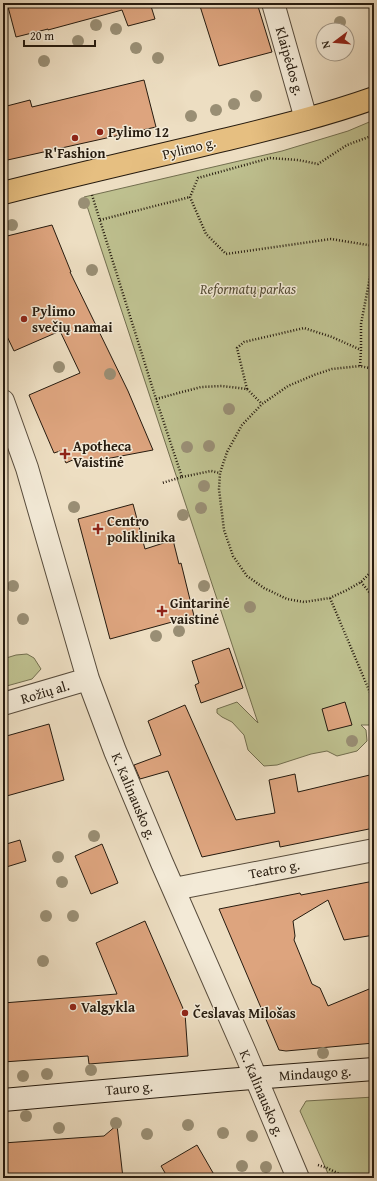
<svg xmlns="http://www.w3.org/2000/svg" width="377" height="1181" font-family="'Gentium Book Plus',serif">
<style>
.green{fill:#bec08f;stroke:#726e4f}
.building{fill:#dda47e;stroke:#261b0f}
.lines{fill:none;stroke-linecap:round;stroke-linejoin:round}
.street-casing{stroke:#584c3c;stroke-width:24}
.secondary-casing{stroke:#261b0f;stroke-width:24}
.primary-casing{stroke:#261b0f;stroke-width:24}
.path{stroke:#261b0f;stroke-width:2.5;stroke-dasharray:1 2;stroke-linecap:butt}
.street{stroke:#f3ead7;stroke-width:22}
.secondary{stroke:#f3ead7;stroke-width:22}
.primary{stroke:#e6bf81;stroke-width:22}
.tree{fill:#998e74}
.poi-dot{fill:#8f2418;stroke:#f3ead7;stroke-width:1.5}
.labels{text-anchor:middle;stroke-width:3;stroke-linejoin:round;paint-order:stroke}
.street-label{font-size:14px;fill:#261b0f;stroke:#f3ead7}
.poi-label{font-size:14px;font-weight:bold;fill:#261b0f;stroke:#f3ead7;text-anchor:start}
.park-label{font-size:14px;font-style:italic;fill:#544d35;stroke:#f3ead7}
</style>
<rect width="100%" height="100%" fill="#eddec2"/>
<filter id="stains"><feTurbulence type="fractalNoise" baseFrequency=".005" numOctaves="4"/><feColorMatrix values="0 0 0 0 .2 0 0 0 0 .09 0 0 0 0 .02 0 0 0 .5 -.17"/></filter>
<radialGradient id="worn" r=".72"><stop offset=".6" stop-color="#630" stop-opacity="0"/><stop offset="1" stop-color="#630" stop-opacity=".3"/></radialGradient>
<!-- green -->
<path class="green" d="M374,120V725H361L366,730L367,741L357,751L337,756L327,751L311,754L277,765L264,766L248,750L244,735L232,722L222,717L217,713V709L237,702L258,723L84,197L282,151L348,131Z
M27,654L34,658L41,669L32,679L3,687V659L16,655Z
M374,1097V1178H330L300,1111L306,1101Z"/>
<!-- building -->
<path class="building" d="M7,3H150L155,19L128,26L122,10L48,30V29L16,37Z
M199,3H257L272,52L219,66Z
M144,80L156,127L3,161V107L30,100L32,107Z
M52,225L71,272H70L128,391L153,450L79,464L77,458L66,463L60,451L54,453L29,395L80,373L60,331L14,351L3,328V237Z
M133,504L145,549L173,540L179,564L181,563L194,616L110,639L78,519Z
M229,648L243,688L201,703L195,685L199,683L192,661Z
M345,702L352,725L328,731L322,709Z
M185,705L236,820L275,813L269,780L295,774L298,792L374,774V828L280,847L279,841L202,857L168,771L140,779L134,765L161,755L148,721Z
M49,724L64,780L3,797V737Z
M20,840L26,861L3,868V845Z
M102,844L118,883L91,894L75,856Z
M374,881V935L344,940L328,900L293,921L295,936L294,940L312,984L320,988L328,1006L374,987V1043L286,1051L279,1050L219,909L300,893L301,895Z
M145,921L185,1013L188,1056L89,1064L88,1056L3,1062V1003L117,994L96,943Z
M117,1125L123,1178H3V1143L104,1136Z
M197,1145L216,1178H168L161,1166Z"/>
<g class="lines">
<!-- street casing -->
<g class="street-casing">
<path id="street" d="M273,3L306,119
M3,401L27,468L88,679L115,751L162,863L245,1052L298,1178
M3,704L88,679
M174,889L374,850"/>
</g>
<!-- secondary casing -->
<g class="secondary-casing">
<path id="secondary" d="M3,1100L227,1080L374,1069"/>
</g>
<!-- primary casing -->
<g class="primary-casing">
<path id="primary" d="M3,193C78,174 153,157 228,139C277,127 326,115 374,98"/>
</g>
<!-- path -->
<path class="path" d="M374,135L347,145L318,164L298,160L270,158L198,178L190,197L206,234L226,254L331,239L374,246
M92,195L156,399L182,477L162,483
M100,220L190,197
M360,366L361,350V324L374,256
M374,369L360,366L332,369L314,375L288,386L262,404L242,425L227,452L220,473L219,489L224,530L233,556L247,576L264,588L287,599L304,602L330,598L347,590L361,582L374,569
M247,389L237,348L244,342L304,328L332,337L361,350
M156,399L201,387L222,386L247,389L262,404
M182,477L211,471L220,473
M361,582L374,598
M330,598L374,702
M318,1165L327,1168L348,1178"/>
<!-- street -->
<use href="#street" class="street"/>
<!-- secondary -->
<use href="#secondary" class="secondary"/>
<!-- primary -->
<use href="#primary" class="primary"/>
</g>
<!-- trees -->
<g class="tree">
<circle cx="340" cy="22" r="6"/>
<circle cx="96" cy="25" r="6"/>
<circle cx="116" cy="29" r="6"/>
<circle cx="78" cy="41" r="6"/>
<circle cx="136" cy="48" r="6"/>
<circle cx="158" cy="58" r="6"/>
<circle cx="44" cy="61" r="6"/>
<circle cx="256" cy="96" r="6"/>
<circle cx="234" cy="104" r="6"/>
<circle cx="216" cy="110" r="6"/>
<circle cx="191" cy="116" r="6"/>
<circle cx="84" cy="203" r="6"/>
<circle cx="12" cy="225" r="6"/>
<circle cx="92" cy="270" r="6"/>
<circle cx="59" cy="367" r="6"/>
<circle cx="110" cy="374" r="6"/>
<circle cx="229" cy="409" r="6"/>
<circle cx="209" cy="446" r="6"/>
<circle cx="187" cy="447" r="6"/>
<circle cx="204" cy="486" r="6"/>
<circle cx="74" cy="507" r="6"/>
<circle cx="201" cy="508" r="6"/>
<circle cx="183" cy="515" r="6"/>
<circle cx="13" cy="586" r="6"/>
<circle cx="204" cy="586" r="6"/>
<circle cx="250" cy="607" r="6"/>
<circle cx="23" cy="619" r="6"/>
<circle cx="179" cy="631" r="6"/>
<circle cx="156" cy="636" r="6"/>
<circle cx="352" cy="741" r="6"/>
<circle cx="94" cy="836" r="6"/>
<circle cx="58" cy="857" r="6"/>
<circle cx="62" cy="882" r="6"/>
<circle cx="46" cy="916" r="6"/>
<circle cx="73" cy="916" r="6"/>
<circle cx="43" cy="961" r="6"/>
<circle cx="323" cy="1053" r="6"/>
<circle cx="91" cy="1070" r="6"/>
<circle cx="47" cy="1074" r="6"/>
<circle cx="23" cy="1076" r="6"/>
<circle cx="26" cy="1116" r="6"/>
<circle cx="116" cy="1123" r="6"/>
<circle cx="188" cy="1125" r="6"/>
<circle cx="59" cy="1128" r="6"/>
<circle cx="223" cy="1133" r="6"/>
<circle cx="147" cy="1134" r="6"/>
<circle cx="252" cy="1136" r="6"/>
<circle cx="242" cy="1166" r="6"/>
<circle cx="266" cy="1167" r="6"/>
</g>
<!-- markers -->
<g class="poi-dot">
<circle cx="100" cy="132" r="4"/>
<circle cx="75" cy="138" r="4"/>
<circle cx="24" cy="319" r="4"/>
<path d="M63 448h4v4h4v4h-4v4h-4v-4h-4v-4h4z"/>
<path d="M96 523h4v4h4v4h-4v4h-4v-4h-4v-4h4z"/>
<path d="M160 605h4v4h4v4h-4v4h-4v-4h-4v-4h4z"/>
<circle cx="73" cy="1007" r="4"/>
<circle cx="185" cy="1013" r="4"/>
</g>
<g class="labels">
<!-- street labels -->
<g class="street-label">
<text transform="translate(290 61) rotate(74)" y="5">Klaipėdos g.</text>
<text transform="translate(189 148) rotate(-14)" y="5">Pylimo g.</text>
<text transform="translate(45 692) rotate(-17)" y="5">Rožių al.</text>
<text transform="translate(134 796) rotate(67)" y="5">K. Kalinausko g.</text>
<text transform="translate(274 869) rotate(-11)" y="5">Teatro g.</text>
<text transform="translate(315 1073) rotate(-4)" y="5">Mindaugo g.</text>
<text transform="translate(129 1088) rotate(-5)" y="5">Tauro g.</text>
<text transform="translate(262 1093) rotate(67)" y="5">K. Kalinausko g.</text>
</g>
<!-- poi labels -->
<g class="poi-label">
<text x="108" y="137">Pylimo 12</text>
<text x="75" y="158" text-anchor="middle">R'Fashion</text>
<text x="32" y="316">Pylimo<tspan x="32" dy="16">svečių namai</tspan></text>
<text x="73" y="451">Apotheca<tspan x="73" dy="16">Vaistinė</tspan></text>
<text x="107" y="526">Centro<tspan x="107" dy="16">poliklinika</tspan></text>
<text x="170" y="608">Gintarinė<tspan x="170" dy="16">vaistinė</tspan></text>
<text x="81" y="1012">Valgykla</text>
<text x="193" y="1018">Česlavas Milošas</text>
</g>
<!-- park labels -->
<g class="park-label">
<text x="248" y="294">Reformatų parkas</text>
</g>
</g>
<!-- margin -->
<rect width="377" height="1181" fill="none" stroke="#eddec2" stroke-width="16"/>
<rect x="4" y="4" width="369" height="1173" fill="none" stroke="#261b0f" stroke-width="2"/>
<rect x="8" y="8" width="361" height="1165" fill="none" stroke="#261b0f"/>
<!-- north arrow -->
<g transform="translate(335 42) rotate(254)"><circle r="19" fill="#f3ead7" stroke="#a19787"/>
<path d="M0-3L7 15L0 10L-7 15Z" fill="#8f2418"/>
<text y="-6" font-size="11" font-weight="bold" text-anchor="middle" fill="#261b0f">N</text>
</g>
<!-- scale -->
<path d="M24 40v6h71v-6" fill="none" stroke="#261b0f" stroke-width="2"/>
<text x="30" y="40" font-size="12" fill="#261b0f" stroke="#f3ead7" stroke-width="3" paint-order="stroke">20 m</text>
<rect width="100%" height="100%" filter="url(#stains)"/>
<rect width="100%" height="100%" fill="url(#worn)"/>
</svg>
